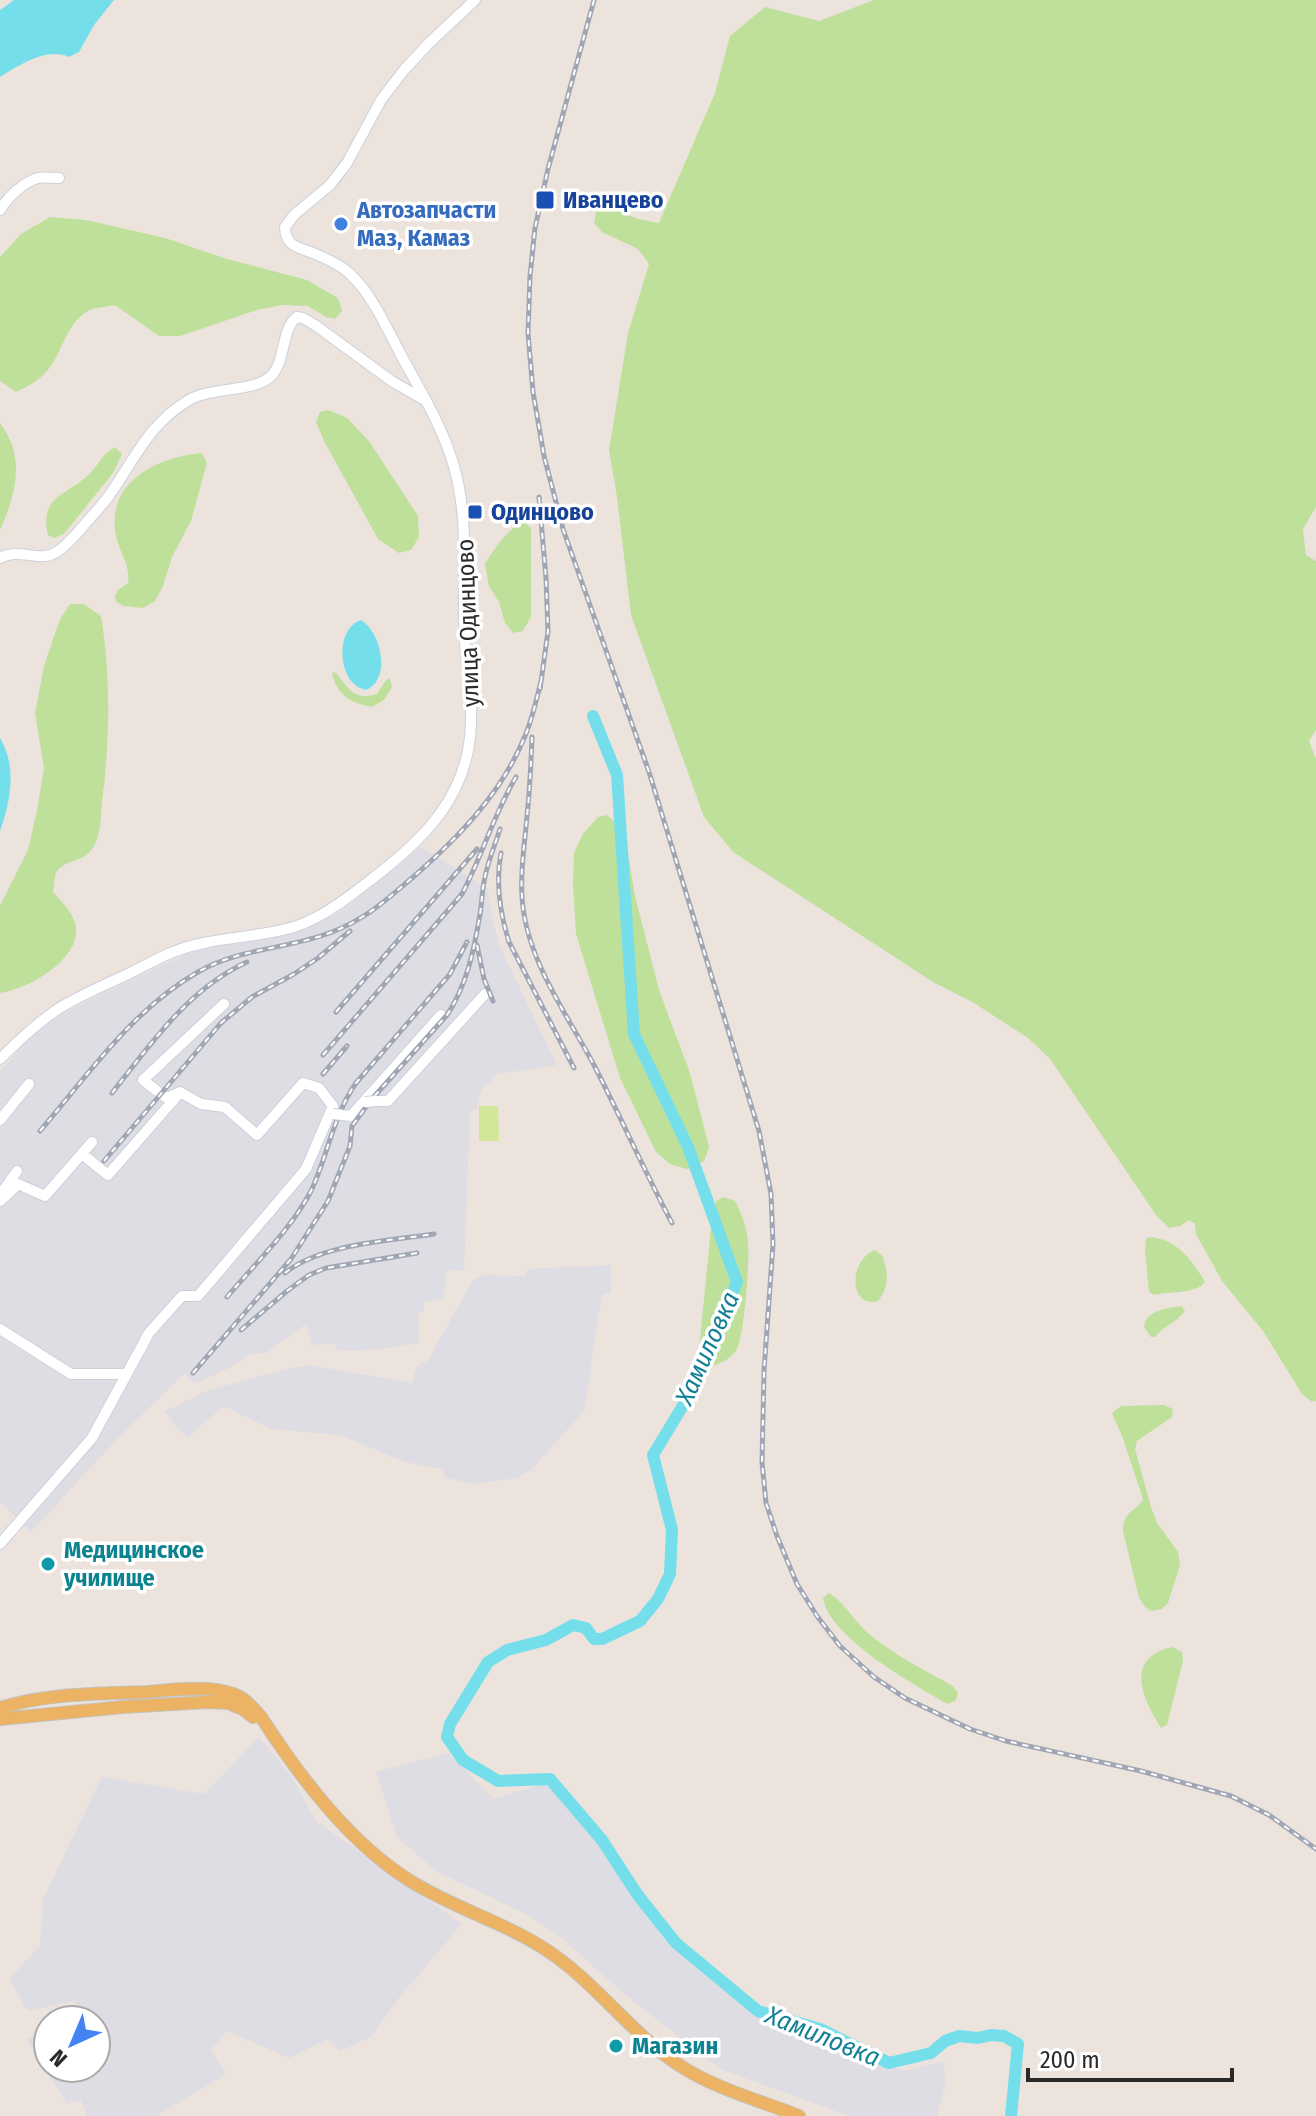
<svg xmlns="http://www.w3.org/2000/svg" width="1316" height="2116" font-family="'Fira Sans Condensed',sans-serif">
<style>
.industrial{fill:#dedde4}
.green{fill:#bfe09b}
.pitch{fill:#d3e798}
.water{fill:#74dfea}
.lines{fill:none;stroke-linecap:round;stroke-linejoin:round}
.river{stroke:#74dfea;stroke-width:12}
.minor-casing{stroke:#cbd1db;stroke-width:12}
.major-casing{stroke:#c3c3c3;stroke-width:14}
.minor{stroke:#fff;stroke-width:10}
.major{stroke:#ebb363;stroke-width:12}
.rail-casing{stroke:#a0a6b4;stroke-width:5}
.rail{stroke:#fff;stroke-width:2;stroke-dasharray:6;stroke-linecap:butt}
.minor-bridge-casing{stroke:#cbd1db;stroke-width:12;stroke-linecap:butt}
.minor-bridge{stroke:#fff;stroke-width:10}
.transit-dot{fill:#1a4fb4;stroke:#fff;stroke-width:3}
.shop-dot{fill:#3f7fe0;stroke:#fff;stroke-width:3}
.culture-dot{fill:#0f9aa8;stroke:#fff;stroke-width:3}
.labels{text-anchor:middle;stroke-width:7;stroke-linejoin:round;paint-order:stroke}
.transit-label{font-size:24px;font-weight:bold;fill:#164399;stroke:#fff;text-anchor:start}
.shop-label{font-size:24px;font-weight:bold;fill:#366cbe;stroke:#fff;text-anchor:start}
.street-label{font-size:24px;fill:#2a2a2a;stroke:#fff}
.culture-label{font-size:24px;font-weight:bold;fill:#0d838f;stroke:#fff;text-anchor:start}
.water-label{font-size:26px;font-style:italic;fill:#138096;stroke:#fff}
</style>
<rect width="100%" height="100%" fill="#ece3dd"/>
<!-- industrial -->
<path class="industrial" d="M421,847L488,889L494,926L500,947L557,1065L498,1074L481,1090L476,1110L470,1111L464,1271L446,1270L444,1300L423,1301L424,1312L418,1313L419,1342L389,1348L354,1351L337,1350L335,1343L312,1345L306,1324L266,1353L251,1354L231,1367L194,1384L185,1373L118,1438L31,1532L0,1502V1071L32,1036L59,1015L194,950L216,945L296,932L339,913Z
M611,1265V1294L603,1293L598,1316L585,1410L530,1471L517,1478L473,1484L444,1477L442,1469L405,1462L340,1435L271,1429L224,1406L187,1438L164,1412L206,1391L282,1370L310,1365L412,1383L414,1371L421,1362H427L473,1280L483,1275L526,1276L527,1269Z
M259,1737L291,1776L316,1821L462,1924L398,1999L371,2037L340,2051L328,2039L289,2058L227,2031L211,2050L226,2074L156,2116H87L81,2100L67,2104L26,2038L48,2036V2068H96V2020H79L74,2001L28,2011L9,1980L40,1945L43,1899L102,1777L204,1794Z
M448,1753L494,1799L546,1783L612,1861L622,1878L684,1953L757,2013L823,2041L905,2071L944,2061L945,2086L937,2116H849L720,2069L623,1993L559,1936L530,1916L436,1871L397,1837L376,1772Z"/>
<!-- green -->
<path class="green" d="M874,0H1316V507L1303,529L1306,555L1316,561V730L1309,741L1316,759V1401L1312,1402L1302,1394L1263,1331L1222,1281L1196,1234L1195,1224L1189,1220L1180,1226L1169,1228L1156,1215L1050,1059L1028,1038L974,1003L933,982L733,852L704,817L631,615L617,497L609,450L628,333L649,264L638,249L602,232L594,223L596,212L614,209L638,219L659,223L715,93L730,36L765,7L819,21Z
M50,217L86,220L165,238L227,259L307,280L338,298L342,311L335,319L326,317L308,306L282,305L257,310L180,336H159L115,305C107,307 97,307 90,310C68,321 63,348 51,366C42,379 29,386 16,392L0,381V257L21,234Z
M328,410L347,418L369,441L418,516L419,537L411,550L399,553L378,539L325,443L316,422L320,412Z
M0,423C26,457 16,494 0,530Z
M115,447L122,454L113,473L64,534L54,538L48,535C38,494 71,495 92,471C102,460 101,456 115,447Z
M202,453L207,463L191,521L172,557L163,586L155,601L143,608L124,606L116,602L115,596L118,590L128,583C131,565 119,552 116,536C105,482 157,457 202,453Z
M525,521L531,529V617L523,631L513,633L505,623L499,602L489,586L485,564C496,546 506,530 525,521Z
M70,604H84L101,616C111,677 110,741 102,802C101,813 101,828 97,839C88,866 66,856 56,873C54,878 54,886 53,892C62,902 75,914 76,929C79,960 27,990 0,993V906L28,850L37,810L44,769L35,713L44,666L60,619Z
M332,672L336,673C349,689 354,701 377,694L386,680L390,678L392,687L384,700L372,707C351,703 336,695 332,672Z
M607,815L624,829L635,896L659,990L690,1073L709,1147L704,1161L687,1169L670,1164L656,1152L620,1078L576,934L573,885L574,853L583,834L598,817Z
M724,1197L735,1201C742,1214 747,1228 748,1243C750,1258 744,1337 737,1349C732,1358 722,1363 713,1366L700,1359L699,1350L711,1228L716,1201Z
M1150,1237C1178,1240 1191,1259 1205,1282C1197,1294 1170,1291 1154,1295L1149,1292L1145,1250L1146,1239Z
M875,1250L882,1255C888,1272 890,1286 878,1301C848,1309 849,1259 875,1250Z
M1182,1306L1185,1311C1177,1322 1164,1326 1155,1337H1151L1144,1327C1146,1310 1167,1308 1182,1306Z
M1164,1405L1173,1409L1172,1417L1137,1441L1135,1449L1151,1507L1157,1523L1178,1552L1180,1565L1168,1603L1162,1609L1151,1611L1145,1607L1139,1598L1123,1531C1124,1508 1134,1515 1143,1499L1122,1436L1112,1413L1121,1406Z
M829,1593C845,1603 854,1621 868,1633C894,1655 924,1670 953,1686L958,1693L956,1700L948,1704C916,1686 828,1637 823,1598Z
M1172,1647L1182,1652L1183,1660L1167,1725L1161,1728C1142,1698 1124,1658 1172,1647Z"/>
<!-- pitch -->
<path class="pitch" d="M479,1106H498L499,1141H479Z"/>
<!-- water -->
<path class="water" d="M14,0H114L94,25L79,52L69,57C46,47 20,65 0,77V10Z
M361,620C381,632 392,679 366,690C361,688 358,688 354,684C338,670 337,628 361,620Z
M0,738C17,766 11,801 0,831Z"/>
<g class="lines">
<!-- river -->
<path class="river" d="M593,716L617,775L634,1034L688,1147L737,1282L696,1384L653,1455L672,1530L670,1574L658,1599L640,1621L602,1639H594L586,1628L573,1625L546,1640L507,1650L488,1662L450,1724L447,1737L463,1760L498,1781L550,1779L602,1840L637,1894L676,1943L758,2011L820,2029L889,2063L931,2053L945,2041L959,2036L978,2038L991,2035L1004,2036L1018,2044L1011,2116"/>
<!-- minor casing -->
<g class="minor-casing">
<path id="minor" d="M0,210C7,198 23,182 38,178C44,177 53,178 59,178
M0,558C19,547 41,564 58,551C66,546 73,537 80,530C89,519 99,509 108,497C134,461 148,424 189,400C211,387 253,392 270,377C287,361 280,330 297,317L303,318L315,325L393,382L423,399
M0,1059C17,1042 35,1025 55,1011C78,996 105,985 130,973C144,966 158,958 173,952C213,936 257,939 297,926C325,916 350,896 373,878C427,837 470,793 471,721C472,695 467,668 465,643C461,582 471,522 453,463C441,424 420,390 401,355C386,327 373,295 349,273C339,264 325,258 313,253C306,250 296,248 291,243C286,238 285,233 285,227L294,215L330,185L347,163L381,100L404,70L429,43L475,0
M157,1091L143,1080L224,1004
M376,1101H388L485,994
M342,1115L351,1116L441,1015
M0,1120L29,1084
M82,1154L108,1175L177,1096
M3,1191L17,1171
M0,1201L18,1184L45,1196L92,1142
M0,1329L71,1374H126
M0,1544L92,1438L149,1333L182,1296H198L306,1169L333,1106L319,1088L303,1083L257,1135L225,1107L201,1104L180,1092L167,1098L164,1096"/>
</g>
<!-- major casing -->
<g class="major-casing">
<path id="major" d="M0,1708C47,1693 98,1694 147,1692C172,1690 210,1685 233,1694C245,1698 253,1708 261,1717C300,1777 350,1844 412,1882C456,1909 506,1923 548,1951C596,1983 629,2031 676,2063C712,2088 759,2100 799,2116
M0,1719L123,1707L209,1702L228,1703L243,1709L253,1717"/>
</g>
<!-- minor -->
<use href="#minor" class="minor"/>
<!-- major -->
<use href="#major" class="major"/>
<!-- rail casing -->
<g class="rail-casing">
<path id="rail" d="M594,0L548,169L535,228L530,276L528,333L533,392L544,456L563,529L649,772L759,1131L771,1194L773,1244L764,1371L762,1462L766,1503L777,1536L797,1584L817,1616L840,1646L874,1677L905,1698L970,1729L1006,1741L1141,1771L1231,1796L1269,1815L1316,1849
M539,497L546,578L548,631L540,689
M532,737C531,763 530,790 527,816C525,842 520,869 522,896C525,959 568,1015 596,1069C622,1120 645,1172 672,1223
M501,853C495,884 500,913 509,942L574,1068
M477,945L484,979L493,1001
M336,1012L477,849
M323,1055L462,894C482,856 494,814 516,777
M323,1074L347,1046
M112,1093C151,1044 188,989 247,962
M40,1131C88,1075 133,1009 198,972C239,948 289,949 332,932C366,919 386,900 412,878C458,838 502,793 525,736C533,717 537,697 542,677
M104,1161L221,1023L252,997L294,974L318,958L350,931
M285,1273C321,1244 388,1241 434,1234
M227,1297C254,1265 292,1228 311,1191C328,1155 333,1116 356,1083L450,974L467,942
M241,1330L287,1291L309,1275L326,1268L417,1253
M193,1373L291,1259L328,1201L350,1146L352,1126L371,1100L447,1015C467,985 474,950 480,914C482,902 482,889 485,877C488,861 495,845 500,829"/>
</g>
<!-- rail -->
<use href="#rail" class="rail"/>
<!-- minor-bridge casing -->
<g class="minor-bridge-casing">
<path id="minor-bridge" d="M365,1102L376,1101
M333,1114L342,1115"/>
</g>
<!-- minor-bridge -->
<use href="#minor-bridge" class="minor-bridge"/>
</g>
<!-- markers -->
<g class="transit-dot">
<rect x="535" y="190" width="20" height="20" rx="4"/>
<rect x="467" y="504" width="16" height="16" rx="4"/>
</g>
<circle class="shop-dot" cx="341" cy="224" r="8"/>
<g class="culture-dot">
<circle cx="48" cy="1564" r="8"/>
<circle cx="616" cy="2046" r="8"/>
</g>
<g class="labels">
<!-- transit labels -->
<g class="transit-label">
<text x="563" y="208">Иванцево</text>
<text x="491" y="520">Одинцово</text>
</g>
<!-- shop labels -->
<g class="shop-label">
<text x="357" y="218">Автозапчасти<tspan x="357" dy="28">Маз, Камаз</tspan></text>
</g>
<!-- street labels -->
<g class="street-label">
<text transform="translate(468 623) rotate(-92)" y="8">улица Одинцово</text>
</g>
<!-- culture labels -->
<g class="culture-label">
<text x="64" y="1558">Медицинское<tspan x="64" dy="28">училище</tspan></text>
<text x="632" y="2054">Магазин</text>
</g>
<!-- water labels -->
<g class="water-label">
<text transform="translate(707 1348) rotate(-66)" y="9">Хамиловка</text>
<text transform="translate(823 2036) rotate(22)" y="9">Хамиловка</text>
</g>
</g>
<!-- north arrow -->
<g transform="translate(72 2044) rotate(224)"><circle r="38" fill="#ffffff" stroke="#aaaaaa" stroke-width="2"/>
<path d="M0-6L14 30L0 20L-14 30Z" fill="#4383f3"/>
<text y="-12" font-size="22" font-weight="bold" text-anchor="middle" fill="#2a2a2a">N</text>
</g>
<!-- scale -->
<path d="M1028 2068v12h204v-12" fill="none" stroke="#2a2a2a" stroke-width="4"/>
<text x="1040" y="2068" font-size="24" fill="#2a2a2a" stroke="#ffffff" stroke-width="6" paint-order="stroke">200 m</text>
</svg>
